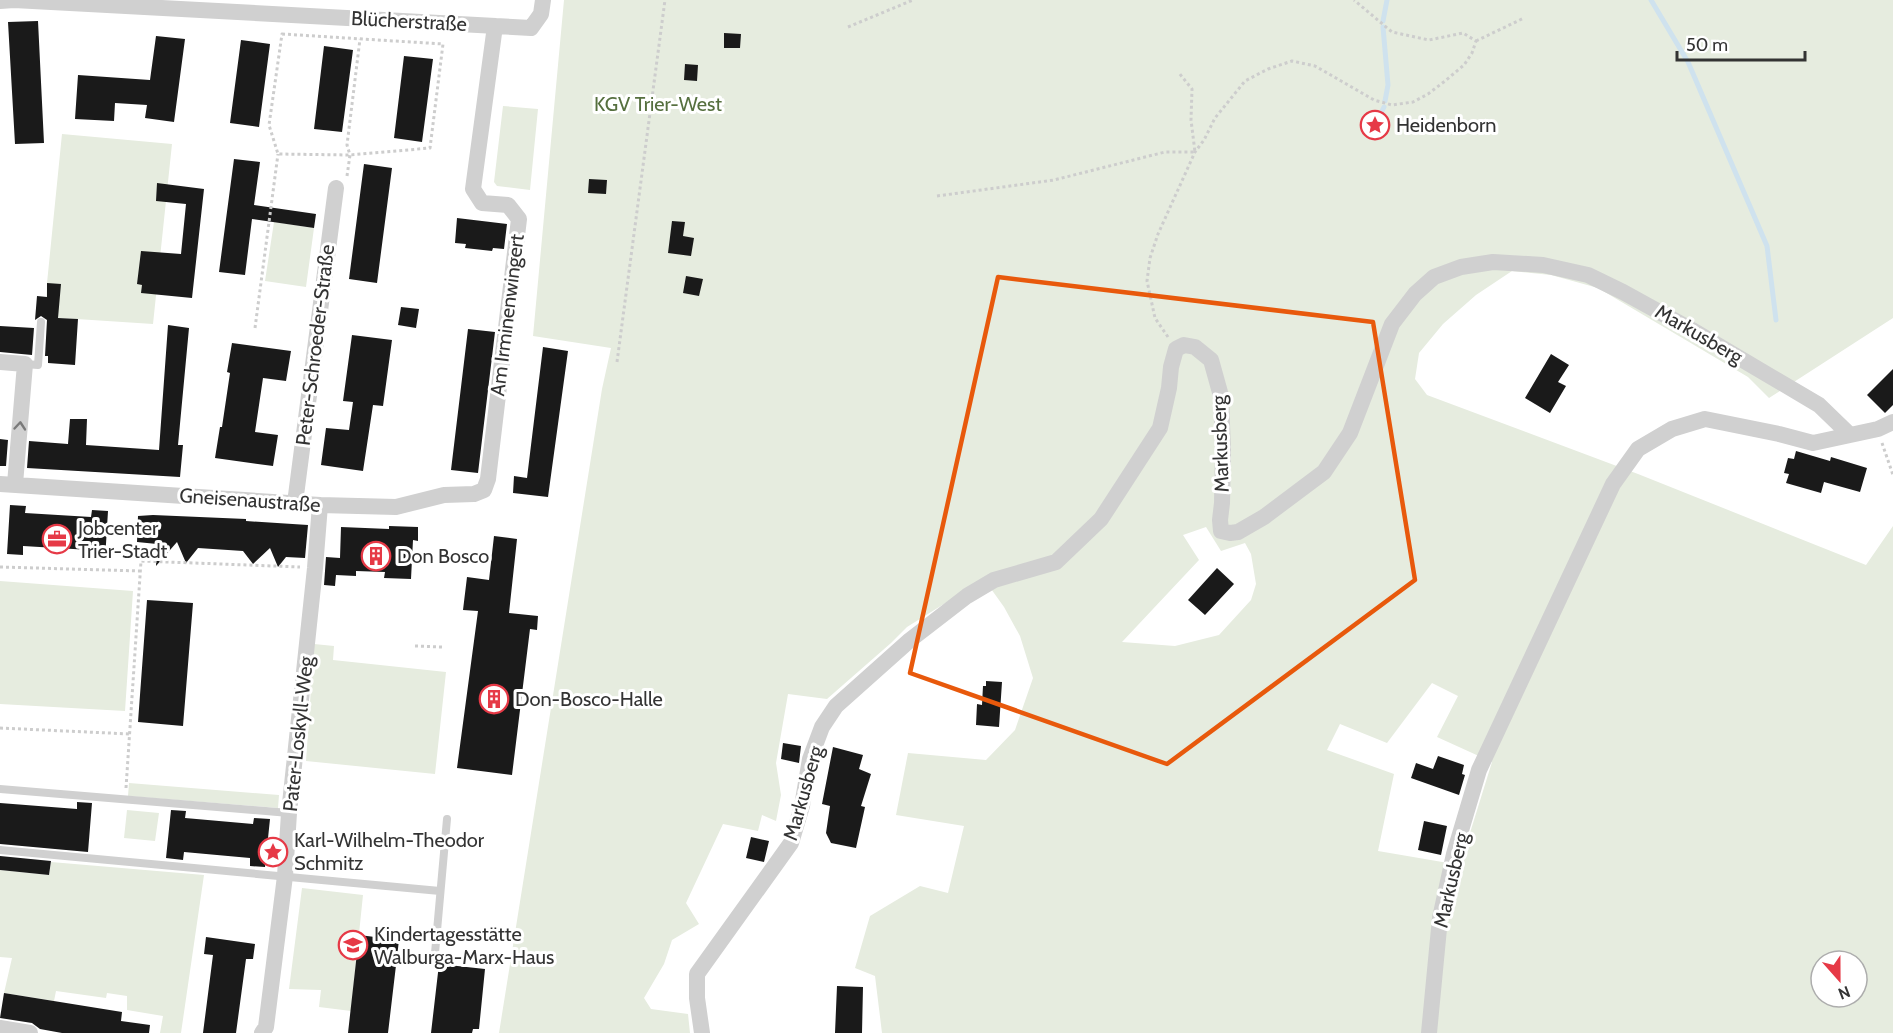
<svg xmlns="http://www.w3.org/2000/svg" width="1893" height="1033" font-family="Cabin,sans-serif">
<style>
.green{fill:#e6ecdf;fill-rule:evenodd}
.lines{fill:none;stroke-linecap:round;stroke-linejoin:round}
.stream{stroke:#cfe2ee;stroke-width:5}
.building{fill:#1a1a1a}
.path{stroke:#cdcdcd;stroke-width:3;stroke-dasharray:3 3;stroke-linecap:butt}
.lane{stroke:#d0d0d0;stroke-width:8}
.street{stroke:#d0d0d0;stroke-width:16}
.oneway{stroke:#7a7a7a}
.marked{fill:none;stroke:#e8590c;stroke-width:4.5;stroke-linejoin:round}
.labels{text-anchor:middle;stroke-width:6;stroke-linejoin:round;paint-order:stroke}
.street-label{font-size:20px;fill:#333;stroke:#fff}
.park-label{font-size:20px;fill:#56703f;stroke:#fff}
.poi-label{font-size:20px;fill:#333;stroke:#fff;text-anchor:start}
</style>
<rect width="100%" height="100%" fill="#fff"/>
<!-- green -->
<path class="green" d="M564,0H1893V318L1769,398L1748,377L1598,288L1551,275L1512,271L1476,295L1443,324L1419,353L1415,379L1427,395L1638,474L1866,565L1893,526V1033H882L875,976L855,968L870,916L920,886L948,893L964,826L896,815L908,753L986,760L1015,730L1033,678L1020,636L1004,607L984,579L907,627L891,643L827,699L788,694L776,763L781,795L776,821L762,815L758,831L723,824L686,903L699,924L672,940L664,964L644,998L651,1009L688,1014L690,1033H499L602,389L611,348L533,336ZM1206,527L1221,551L1245,543L1251,554L1256,584L1251,600L1219,635L1175,646L1122,642L1199,560L1183,535ZM1432,683L1458,696L1437,737L1492,762L1460,865L1378,851L1394,774L1327,750L1340,724L1387,743ZM1821,961H1857V997H1821Z
M503,106L538,109L530,190L497,186L494,182Z
M62,134L172,144L153,324L46,317L47,283Z
M274,222L314,228L306,287L265,281Z
M0,581L133,591L125,711L0,704Z
M314,644L334,646L333,660L446,672L435,774L306,761Z
M129,783L279,795L278,808L128,796Z
M127,810L159,813L155,841L124,838Z
M51,862L204,875L181,1033H160L163,1016L127,1010V996L107,993L106,998L56,991L54,1001L4,993L12,958L0,957V870L49,875Z
M302,888L363,895L351,1011L319,1007L321,990L289,989Z"/>
<g class="lines">
<!-- stream -->
<path class="stream" d="M1651,0L1688,62L1767,246L1776,320
M1383,21L1387,0
M1383,27L1388,85L1385,101
M1375,125L1384,107"/>
</g>
<!-- building -->
<path class="building" d="M38,21L44,143L15,144L8,22Z
M724,33L741,34L740,48H724Z
M156,36L185,39L174,122L145,118L147,105L115,103L114,121L75,119L78,75L150,80Z
M241,40L270,44L259,127L230,123Z
M324,46L353,50L342,132L314,129Z
M404,56L433,59L422,142L394,138Z
M685,64L698,65L697,81L684,80Z
M234,159L260,162L254,205L316,214L314,228L252,219L245,275L219,272Z
M364,164L392,168L377,283L349,279Z
M589,179L607,180L606,194L588,193Z
M157,183L204,189L192,298L141,293L142,285L137,284L141,251L181,254L186,204L156,201Z
M457,218L507,224L504,249L493,248L492,251L465,248L466,244L455,243Z
M672,221L685,222L683,236L694,238L691,256L668,253Z
M686,276L703,279L699,296L683,293Z
M47,283L61,284L58,318L78,319L75,365L48,363V356H45L47,320L41,316L35,320L37,296L47,297Z
M401,307L419,309L416,328L398,325Z
M168,325L189,328L178,445H183L180,477L27,468L29,441L68,444L70,419H87L86,445L159,450Z
M0,326L34,328L32,355L0,352Z
M468,329L495,332L478,473L451,470Z
M352,335L392,340L383,406L373,405L363,471L321,465L326,428L349,430L353,402L343,401Z
M232,343L291,351L286,381L263,378L255,432L278,435L273,466L215,458L220,427H222L230,373L227,372Z
M543,347L568,351L548,497L513,493L514,476L527,478Z
M1551,354L1569,365L1558,382L1566,386L1550,413L1525,398Z
M1893,369V405L1885,413L1867,395Z
M0,439L8,440L6,466H0Z
M1796,451L1830,461L1831,457L1867,468L1860,492L1824,482L1821,493L1786,483L1789,474L1784,473L1788,458L1794,459Z
M10,505L26,506L25,513L91,517L92,510L108,511L105,560L89,559L90,550L23,546V555L7,554Z
M153,515L246,519V521L308,525L305,558L286,557L278,567L270,548L253,564L243,551L198,548L186,563L177,542L156,566L157,544L137,542L138,516Z
M389,526L418,527V541L413,540L411,579L384,578L385,572L356,571V576L336,575L335,586L324,585L326,557L340,558L341,527L389,529Z
M494,536L517,539L509,613L538,616L537,630L530,629L512,775L457,768L478,611L463,610L467,577L489,580Z
M1217,568L1234,584L1205,615L1188,600Z
M147,600L193,603L183,726L138,722Z
M986,681L1002,682L999,727L976,725L977,704L982,705L983,686H986Z
M783,743L801,746L799,763L781,759Z
M833,747L863,755L859,769L871,774L861,806L865,807L856,848L831,843L826,833L830,806L822,804Z
M1438,756L1464,765L1462,774L1465,775L1459,795L1411,778L1416,763L1433,769Z
M77,802L92,803L88,852L0,844V803L77,809Z
M171,810L186,811L185,818L253,824L254,818L270,819L265,867L250,866V858L184,852L183,860L166,858Z
M1424,821L1447,826L1441,855L1418,850Z
M751,837L769,841L764,862L746,858Z
M0,856L51,861L49,875L0,870Z
M359,935L399,940L388,1033H348Z
M206,937L255,944L253,959H246L236,1033H203L213,955L204,954Z
M439,964L485,969L479,1029H473L472,1033H431Z
M837,986L863,987L862,1033H835Z
M4,993L122,1012L121,1021L150,1025L149,1033H62L40,1029L32,1023L0,1018Z"/>
<g class="lines">
<!-- path -->
<path class="path" d="M848,27L913,0
M282,34L443,44L430,148L350,155L278,154L269,125Z
M1476,41L1524,18
M347,176L350,155L347,145L360,39
M937,196L1054,180L1165,152H1195L1191,120L1192,89L1179,73
M255,328L278,154
M1168,337L1155,318L1147,281L1150,258L1158,234L1195,152L1204,140L1215,118L1245,81L1268,69L1292,61L1315,66L1374,100L1392,105L1413,102L1428,94L1445,81L1464,65L1472,53L1476,41L1463,33L1429,40L1392,32L1354,0
M617,362L665,0
M1882,443L1893,475
M0,567L140,571
M415,646L442,647
M0,728L130,734
M126,788L141,561L300,567"/>
<!-- lane -->
<path class="lane" d="M25,364L38,365L41,322
M0,789L289,813
M0,850L440,891
M435,953L447,819"/>
<!-- street -->
<path class="street" d="M0,1L14,0L531,28L541,14L543,0
M0,362L25,364L15,484
M0,484L320,505L396,507L444,495L474,494L484,490L488,479L519,219L508,205L482,203L473,189L495,26
M295,503L336,188
M0,1028L30,1033
M262,1033L266,1027L285,876L289,813L315,568L320,505
M702,1033L697,998V974L791,843L802,806L810,759L822,727L836,706L910,640L967,596L994,580L1056,562L1101,519L1160,428L1169,388L1171,367L1176,349L1184,345L1195,347L1211,360L1221,396L1223,451L1222,503L1220,520L1221,531L1230,533L1238,532L1264,517L1324,472L1350,433L1392,324L1415,294L1434,277L1461,267L1493,262L1543,265L1588,275L1623,292L1692,330L1819,405L1850,435
M1429,1033L1440,918L1454,854L1479,770L1613,484L1638,449L1672,429L1705,419L1779,434L1813,443L1878,429L1893,422"/>
</g>
<!-- one-way arrows -->
<defs><path id="oneway-chevron" d="M-2-3.5L2.5 0L-2 3.5" fill="none" stroke-width="1.6" stroke-linecap="round" stroke-linejoin="round" transform="scale(1.5)"/></defs>
<use class="oneway" href="#oneway-chevron" transform="translate(20 426) rotate(-85)"/>
<!-- marked area -->
<path class="marked" d="M998,277L1373,322L1415,580L1167,764L910,673Z"/>
<!-- icons -->
<defs>
<g id="sight-ring" transform="scale(1.5)"><circle r="9.5" fill="#fff" stroke="#e63946" stroke-width="1.5"/><path d="M0-6L1.8-2.2L6-1.7L2.9 1.2L3.7 5.4L0 3.3L-3.7 5.4L-2.9 1.2L-6-1.7L-1.8-2.2Z" fill="#e63946"/></g>
<g id="office-ring" transform="scale(1.5)"><circle r="9.5" fill="#fff" stroke="#e63946" stroke-width="1.5"/><path d="M-6-3h4V-5.5h4V-3h4V5H-6ZM-1-4.5V-3h2v-1.5ZM-6 0V1H6V0Z" fill="#e63946"/></g>
<g id="building-ring" transform="scale(1.5)"><circle r="9.5" fill="#fff" stroke="#e63946" stroke-width="1.5"/><path d="M-4-6H4V6H1V3H-1V6H-4ZM-2.5-4.3h1.7v1.8h-1.7ZM.8-4.3h1.7v1.8H.8ZM-2.5-1h1.7V.8h-1.7ZM.8-1h1.7V.8H.8Z" fill="#e63946"/></g>
<g id="school-ring" transform="scale(1.5)"><circle r="9.5" fill="#fff" stroke="#e63946" stroke-width="1.5"/><path d="M0-5L7-2L0 1L-7-2ZM-4 1L0 2.5L4 1V4Q0 6-4 4Z" fill="#e63946"/></g>
</defs>
<g fill-rule="evenodd">
<use href="#sight-ring" x="1375" y="125"/>
<use href="#office-ring" x="57" y="539"/>
<use href="#building-ring" x="376" y="556"/>
<use href="#building-ring" x="494" y="699"/>
<use href="#sight-ring" x="273" y="852"/>
<use href="#school-ring" x="353" y="945"/>
</g>
<g class="labels">
<!-- street labels -->
<g class="street-label">
<text transform="translate(409 21) rotate(3)" y="7">Blücherstraße</text>
<text transform="translate(507 315) rotate(-83)" y="7">Am Irminenwingert</text>
<text transform="translate(1699 334) rotate(30)" y="7">Markusberg</text>
<text transform="translate(315 345) rotate(-83)" y="7">Peter-Schroeder-Straße</text>
<text transform="translate(1220 444) rotate(-92)" y="7">Markusberg</text>
<text transform="translate(250 500) rotate(4)" y="7">Gneisenaustraße</text>
<text transform="translate(298 734) rotate(-84)" y="7">Pater-Loskyll-Weg</text>
<text transform="translate(803 793) rotate(-74)" y="7">Markusberg</text>
<text transform="translate(1451 880) rotate(-77)" y="7">Markusberg</text>
</g>
<!-- park labels -->
<g class="park-label">
<text x="658" y="111">KGV Trier-West</text>
</g>
<!-- poi labels -->
<g class="poi-label">
<text x="1396" y="132">Heidenborn</text>
<text x="78" y="535">Jobcenter<tspan x="78" dy="23">Trier-Stadt</tspan></text>
<text x="397" y="563">Don Bosco</text>
<text x="515" y="706">Don-Bosco-Halle</text>
<text x="294" y="847">Karl-Wilhelm-Theodor<tspan x="294" dy="23">Schmitz</tspan></text>
<text x="374" y="941">Kindertagesstätte<tspan x="374" dy="23">Walburga-Marx-Haus</tspan></text>
</g>
</g>
<!-- north arrow -->
<g transform="translate(1839 979) rotate(159)"><circle r="28" fill="#ffffff" stroke="#adadad" stroke-width="1.5"/>
<path d="M0-4.5L10 22L0 15L-10 22Z" fill="#e63946"/>
<text y="-9" font-size="16" font-weight="bold" text-anchor="middle" fill="#333333">N</text>
</g>
<!-- scale -->
<path d="M1677 51v9h128v-9" fill="none" stroke="#333333" stroke-width="3"/>
<text x="1686" y="51" font-size="18" fill="#333333" stroke="#ffffff" stroke-width="4.5" paint-order="stroke">50 m</text>
</svg>
